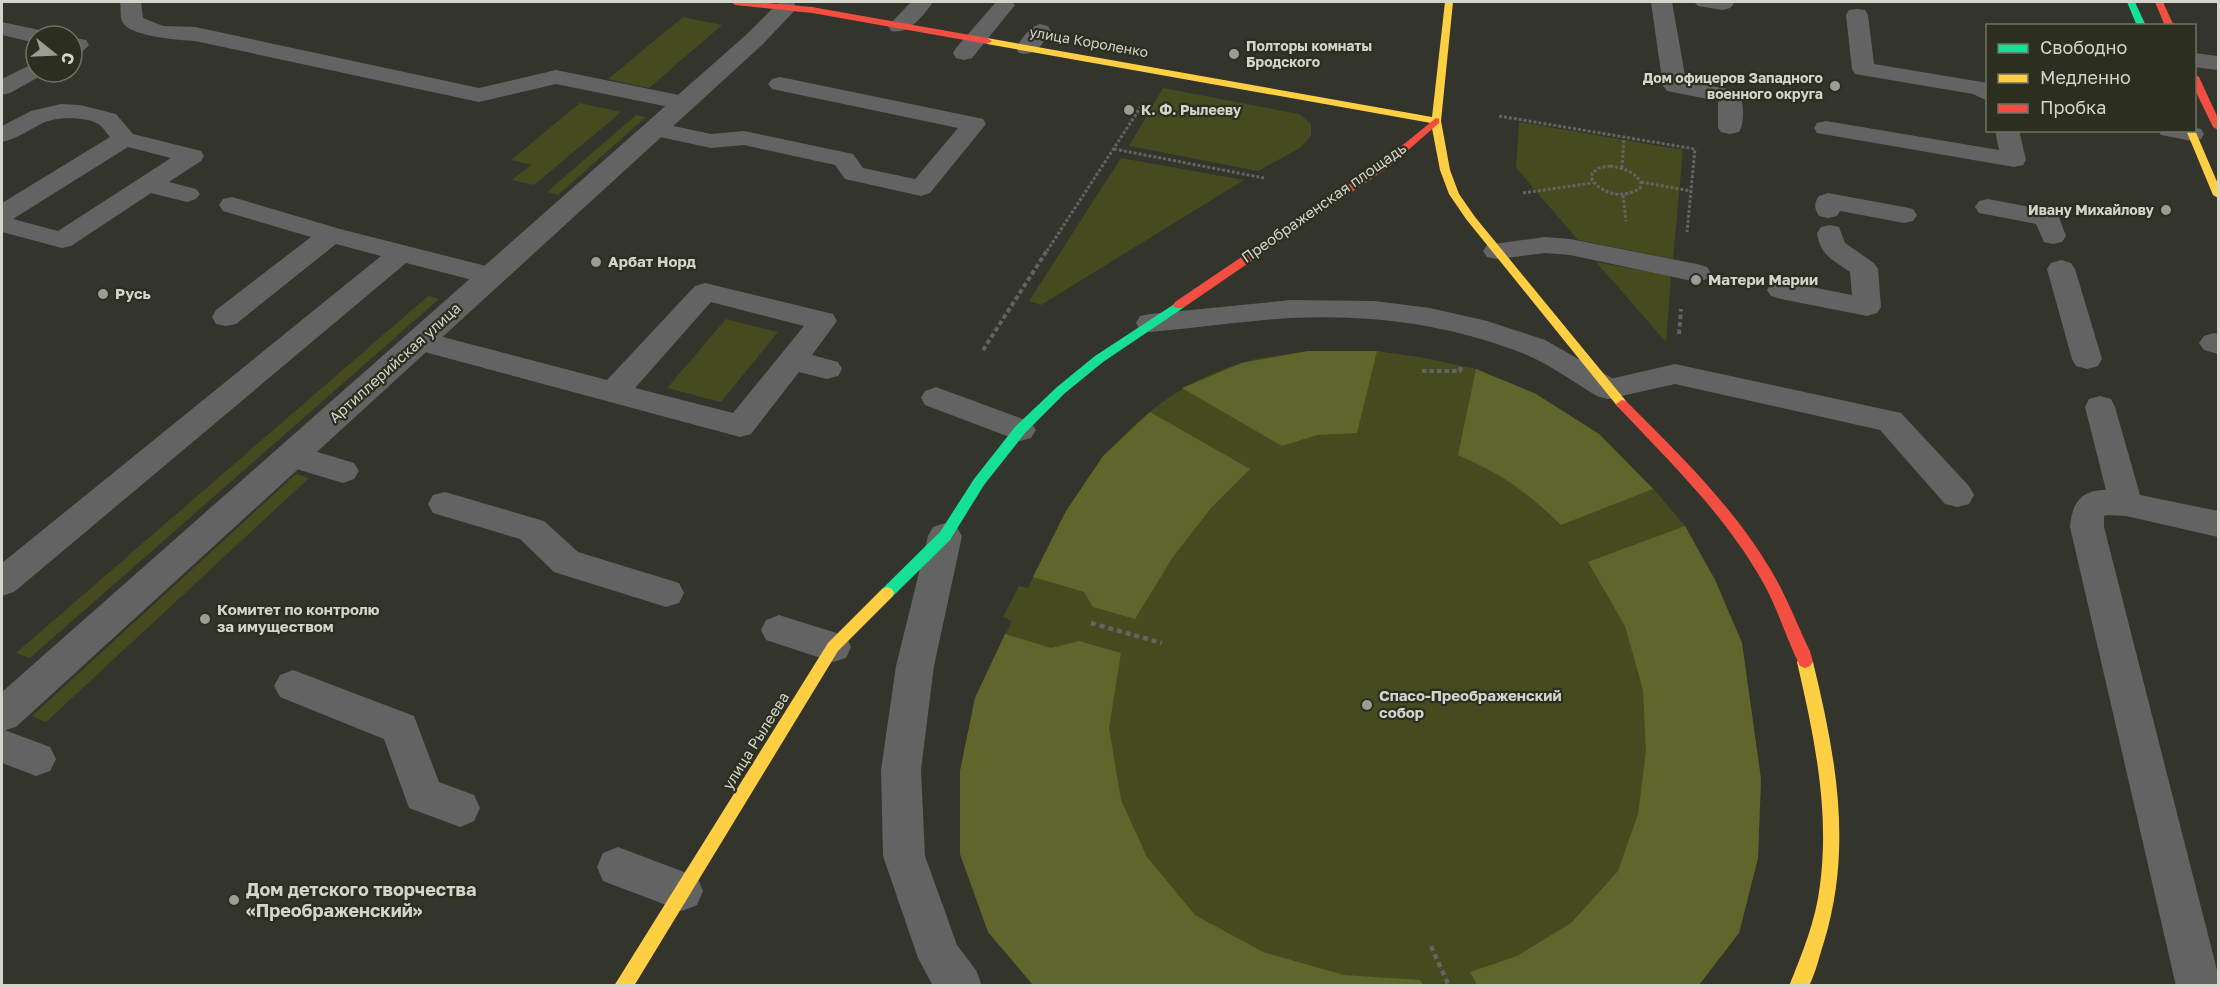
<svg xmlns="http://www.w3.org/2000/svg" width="2220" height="987" font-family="'Golos Text',sans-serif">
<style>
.green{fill:#464a1f}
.forest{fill:#60652c}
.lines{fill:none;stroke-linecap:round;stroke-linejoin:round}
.path-far2{stroke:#636462;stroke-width:3;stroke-dasharray:3 2;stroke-linecap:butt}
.path-far1{stroke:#636462;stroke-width:4;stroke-dasharray:4.5 3;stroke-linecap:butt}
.path{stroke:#636462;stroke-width:4.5;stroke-dasharray:5 4;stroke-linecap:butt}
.lane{fill:#636363;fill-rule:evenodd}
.street{fill:#636363;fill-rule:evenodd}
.fast{fill:#16e098;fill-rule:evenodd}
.slow{fill:#ffcf43;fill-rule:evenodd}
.jam{fill:#f24e42;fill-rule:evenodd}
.poi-dot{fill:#9b9d93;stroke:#2c2e1f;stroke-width:2}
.labels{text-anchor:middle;stroke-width:4.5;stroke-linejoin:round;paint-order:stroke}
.far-street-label{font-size:14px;fill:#d3d5cb;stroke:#2c2e1f}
.far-poi-label{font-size:14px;font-weight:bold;fill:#d3d5cb;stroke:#2c2e1f;text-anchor:start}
.street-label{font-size:15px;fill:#d3d5cb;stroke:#2c2e1f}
.poi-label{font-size:15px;font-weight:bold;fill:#d3d5cb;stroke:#2c2e1f;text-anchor:start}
.near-poi-label{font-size:18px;font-weight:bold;fill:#d3d5cb;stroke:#2c2e1f;text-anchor:start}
</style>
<rect width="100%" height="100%" fill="#33342c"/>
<!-- green -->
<path class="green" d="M683,17L722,25L649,88L608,79Z
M1163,88L1299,114L1311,124V136L1300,148L1258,171L1129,146Z
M580,103L621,112L534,185L512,180L531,165L511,160Z
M636,115L646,117L558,195L547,192Z
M1519,122L1683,150L1673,259L1578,240L1516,168Z
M1121,158L1244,180L1041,305L1029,301Z
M1596,262L1671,276L1666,342Z
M428,296L439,299L30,658L16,653Z
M726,319L778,332L721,402L667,388Z
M1308,351H1377L1425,358L1476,369L1536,394L1599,434L1653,488L1685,526L1715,580L1742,643L1761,779L1758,858L1739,933L1699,985H1033L988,932L960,854V771L975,698L1012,621L1003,617L1019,586L1028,588C1075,487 1128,399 1241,363C1262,356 1286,355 1308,351Z
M296,474L309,478L46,722L32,716Z"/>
<!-- forest -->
<path class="forest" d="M1308,351H1377L1357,433L1317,435L1282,446L1182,388L1242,363Z
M1476,369L1536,394L1599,434L1653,489L1561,525C1525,490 1503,475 1458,455Z
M1150,412L1250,469L1211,508L1173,557L1135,619L1093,607L1084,592L1033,577L1066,511L1103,456Z
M1685,526L1715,580L1742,643L1761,779L1758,858L1739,933L1699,985H1477L1470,972L1517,956L1571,923L1618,871L1638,814L1646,751L1643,690L1625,626L1588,562Z
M1005,634L1051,648L1079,641L1121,653L1109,728L1121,800L1147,857L1195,915L1263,952L1344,975L1420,980L1423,985H1033L988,932L960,854V771L975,698Z"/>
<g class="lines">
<!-- path-far2 -->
<path class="path-far2" d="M1499,116L1695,149L1687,232
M1114,149L1264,178
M1610,166C1623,168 1633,171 1641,182L1640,188C1624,199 1604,195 1592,180V173L1599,168Z
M1622,168L1624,137
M1641,182L1691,191
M1523,193L1593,183
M1623,195L1626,221
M1047,251L1142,105"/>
<!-- path-far1 -->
<path class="path-far1" d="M1679,334L1681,309
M983,350L1048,249
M1422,371H1460L1461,366"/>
<!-- path -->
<path class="path" d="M1091,623L1162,643
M1431,946L1449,986"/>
<!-- lane -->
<path class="lane" d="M120,2H141L143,18L163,26L195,27L479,88L556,70L684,96L692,98L696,103L692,108L684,110L556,84L479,102L195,41C180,40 128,37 122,21C120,16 121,8 120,2Z
M911,2H933C923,16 909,35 891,31L888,26Z
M996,2H1012L1015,5L972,58L964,60L956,58L953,53L956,48Z
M1651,2H1672L1686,81L1738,91C1744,100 1745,123 1739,132L1730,134L1721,132L1718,127V101L1667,91L1663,86Z
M1694,2H1732L1734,4L1730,8L1723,10L1698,6Z
M1857,9L1865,10L1868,15L1874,64L1988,83V101L1973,94L1855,74L1852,69L1846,15L1849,10Z
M2,22L44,31L47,36H36V43L2,35Z
M1040,24L1048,26L1051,31C1042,44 1036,57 1019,53L1016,48C1022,38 1029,27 1040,24Z
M72,37L86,40L89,45L80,54L72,56Z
M2194,53L2218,56V70L2194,67Z
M36,62V72H45L44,74L10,93L2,95V79Z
M780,77L974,117L983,119L986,124L930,193L921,196L845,179L835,165L744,145L711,148L646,134L643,129L646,124L655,122L711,134L744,131L853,154L863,168L915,179L958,128L772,89L768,84L772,79Z
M61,104L80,105L116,114L133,134L201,151L204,156L201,161L169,182L196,189L200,194L196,199L187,202L151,193L71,246L62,248L2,232V203L110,137C107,134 104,129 101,126C90,116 58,117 45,122C30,129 17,139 2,142V126L31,111ZM128,147L171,158L58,231L13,219Z
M1826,121L1999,150L1995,130H2019L2026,160L2023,165L2014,167L1817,133L1814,128L1817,123Z
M2194,127L2201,129L2204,134L2201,139L2192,141L2161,135L2158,130H2194Z
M1828,193L1904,207L1913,209L1917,215L1913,221L1904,223L1840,211L1837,216L1828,218L1819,216C1814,208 1814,203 1819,196Z
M232,197L340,229L502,270L506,276L502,282L492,285L406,263L14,592L2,596V563L381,256L336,244L236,324L226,326L216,324L212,317L216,310L311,237L223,211L219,205L223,199Z
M1988,199L2057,212L2066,236L2062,242L2053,244L2044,242L2036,224L1979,213L1975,207L1979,201Z
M1830,225L1839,227L1845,243L1874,263L1878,269L1881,307L1877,313L1867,316L1781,299L1771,296L1767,290L1771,284L1781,281L1852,295L1850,272C1833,260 1820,255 1817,233L1821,227Z
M1545,237L1570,239L1697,264L1707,267L1711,273L1707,279L1697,282L1570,255L1545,253L1497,259L1487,257L1483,251L1487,245Z
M2061,260L2071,263L2075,269L2102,359L2098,366L2087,369L2076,366L2072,359L2047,269L2051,263Z
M705,283L833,314L837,321L812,355L838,362L842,369L838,376L827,379L799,372L751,434L740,437L410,348L405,341L410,334L420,331L607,380L695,286ZM711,302L804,326L733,413L635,388Z
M2214,333L2218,334V354L2204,350L2199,343L2204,336Z
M1675,364L1901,413L1969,486L1974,495L1969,504L1957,507L1945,504L1880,430L1675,384L1608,399L1597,396L1593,389L1597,382Z
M936,387L1031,422L1036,430L1031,438L1020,441L925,405L921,398L925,391Z
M2100,396L2111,399L2115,407L2140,495L2218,511V537L2126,516L2107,515L2104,516V527L2218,974V986H2176L2070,527C2072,504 2080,490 2106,490L2085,407L2089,399Z
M291,444L354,463L359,471L354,479L343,483L280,464L275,456L280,448Z
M445,492L544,521L578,552L679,583L684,593L679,603L666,607L554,572L520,539L433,513L428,504L433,495Z
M779,615L846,636L851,647L846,658L833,662L766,640L761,630L766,620Z
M293,670L414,716L439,782L474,795L480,808L474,821L460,827L409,808L384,739L280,697L274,686L280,675Z
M2,729L50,747L56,759L50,771L36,776L2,763Z
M618,847L697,877L703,891L697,905L682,911L603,881L597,867L603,853Z"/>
<!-- street -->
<path class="street" d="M786,2L794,3L797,8L763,44L16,727L2,731V692L747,34L778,3Z
M1291,300L1374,301L1430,308L1487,321L1545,340L1619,382L1623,389L1619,396L1608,399L1597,396C1573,382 1548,363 1522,353C1449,324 1369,314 1290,318C1244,321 1197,328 1150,332L1140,330L1136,323L1140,316L1150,314Z
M945,523L957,527L962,536L934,666L921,770L925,856L957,945L976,970L982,986H933L918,958L883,856L881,770L896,666L928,536L933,527Z"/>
<!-- fast -->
<path class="fast" d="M2127,2H2135L2146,26H2137Z
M1179,301L1185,305L1183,308L1103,362L1065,393L1025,433L984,485L950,540L892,597L887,599L882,597L880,593L882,589L940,532L974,479L1015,427L1057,387L1095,356Z"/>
<!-- slow -->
<path class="slow" d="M1445,2H1453L1441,121L1450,170L1459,194L1475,217L1626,401L1628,404L1626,407H1618L1466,219L1449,194L1440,170L1431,123L987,44L982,41L987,38L1432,117Z
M2194,128L2218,184V198L2213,195L2186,130H2194Z
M887,587L892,589L894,593L892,597L838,651L634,986H614L828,643L882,589Z
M1805,656L1810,658L1813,662C1836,757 1853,847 1824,942C1819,957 1816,972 1809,986H1789C1802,954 1816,920 1820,885C1830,810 1814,735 1797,662L1800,658Z"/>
<!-- jam -->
<path class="jam" d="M731,2H755L812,7L987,38L992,41L987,44L812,13L735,5Z
M2155,2H2163L2174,26H2165Z
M2194,74L2199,77L2218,118V130L2213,127L2194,88Z
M1436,118L1439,119V123L1390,166L1183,308H1175L1173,305L1175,302L1382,162Z
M1622,400L1626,401C1679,454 1734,507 1772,572C1787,597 1797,625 1810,651L1813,662L1810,666L1805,668L1800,666C1786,638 1777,606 1761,579C1724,514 1669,461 1618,407L1616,404Z"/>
</g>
<!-- markers -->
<g class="poi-dot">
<circle cx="1234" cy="54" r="6"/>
<circle cx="1835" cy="86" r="6"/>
<circle cx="1129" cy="110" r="6"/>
<circle cx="2166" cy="210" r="6"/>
<circle cx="596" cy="262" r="6"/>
<circle cx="1696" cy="280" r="6"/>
<circle cx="103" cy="294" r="6"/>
<circle cx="205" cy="619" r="6"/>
<circle cx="1367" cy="705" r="6"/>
<circle cx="234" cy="900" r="6"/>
</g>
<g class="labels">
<!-- far-street labels -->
<g class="far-street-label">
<text transform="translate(1089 42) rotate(10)" y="5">улица Короленко</text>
</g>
<!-- far-poi labels -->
<g class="far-poi-label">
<text x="1246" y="51">Полторы комнаты<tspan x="1246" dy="16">Бродского</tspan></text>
<text x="1823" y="83" text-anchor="end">Дом офицеров Западного<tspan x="1823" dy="16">военного округа</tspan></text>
<text x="1141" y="115">К. Ф. Рылееву</text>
<text x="2154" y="215" text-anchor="end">Ивану Михайлову</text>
</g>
<!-- street labels -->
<g class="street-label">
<text transform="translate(1324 203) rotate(-35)" y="5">Преображенская площадь</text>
<text transform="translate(395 363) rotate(-42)" y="5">Артиллерийская улица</text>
<text transform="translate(756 741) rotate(-58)" y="5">улица Рылеева</text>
</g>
<!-- poi labels -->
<g class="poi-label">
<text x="608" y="267">Арбат Норд</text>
<text x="1708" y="285">Матери Марии</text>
<text x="115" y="299">Русь</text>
<text x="217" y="615">Комитет по контролю<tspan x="217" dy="17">за имуществом</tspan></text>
<text x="1379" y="701">Спасо-Преображенский<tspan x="1379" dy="17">собор</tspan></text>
</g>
<!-- near-poi labels -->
<g class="near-poi-label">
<text x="246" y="896">Дом детского творчества<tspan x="246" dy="21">«Преображенский»</tspan></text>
</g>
</g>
<!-- border -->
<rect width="2220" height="987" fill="none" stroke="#d3d5cb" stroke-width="6"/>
<!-- legend -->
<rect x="1986" y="24" width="210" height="108" fill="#2c2e1f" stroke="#6f7164" stroke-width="1.5"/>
<rect x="1998" y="44" width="30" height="9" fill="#16e098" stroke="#6f7164" stroke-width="1.5"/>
<text x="2040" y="54" font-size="18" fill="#d3d5cb">Свободно</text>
<rect x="1998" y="74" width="30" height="9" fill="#ffcf43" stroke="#6f7164" stroke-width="1.5"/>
<text x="2040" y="84" font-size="18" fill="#d3d5cb">Медленно</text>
<rect x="1998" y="104" width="30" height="9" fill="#f24e42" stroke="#6f7164" stroke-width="1.5"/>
<text x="2040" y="114" font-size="18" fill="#d3d5cb">Пробка</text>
<!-- north arrow -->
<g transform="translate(54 54) rotate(108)"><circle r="28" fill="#2c2e1f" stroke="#6f7164" stroke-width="1.5"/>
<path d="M0-4.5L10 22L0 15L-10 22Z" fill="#9b9d93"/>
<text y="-9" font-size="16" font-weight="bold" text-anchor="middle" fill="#d3d5cb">С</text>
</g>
</svg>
